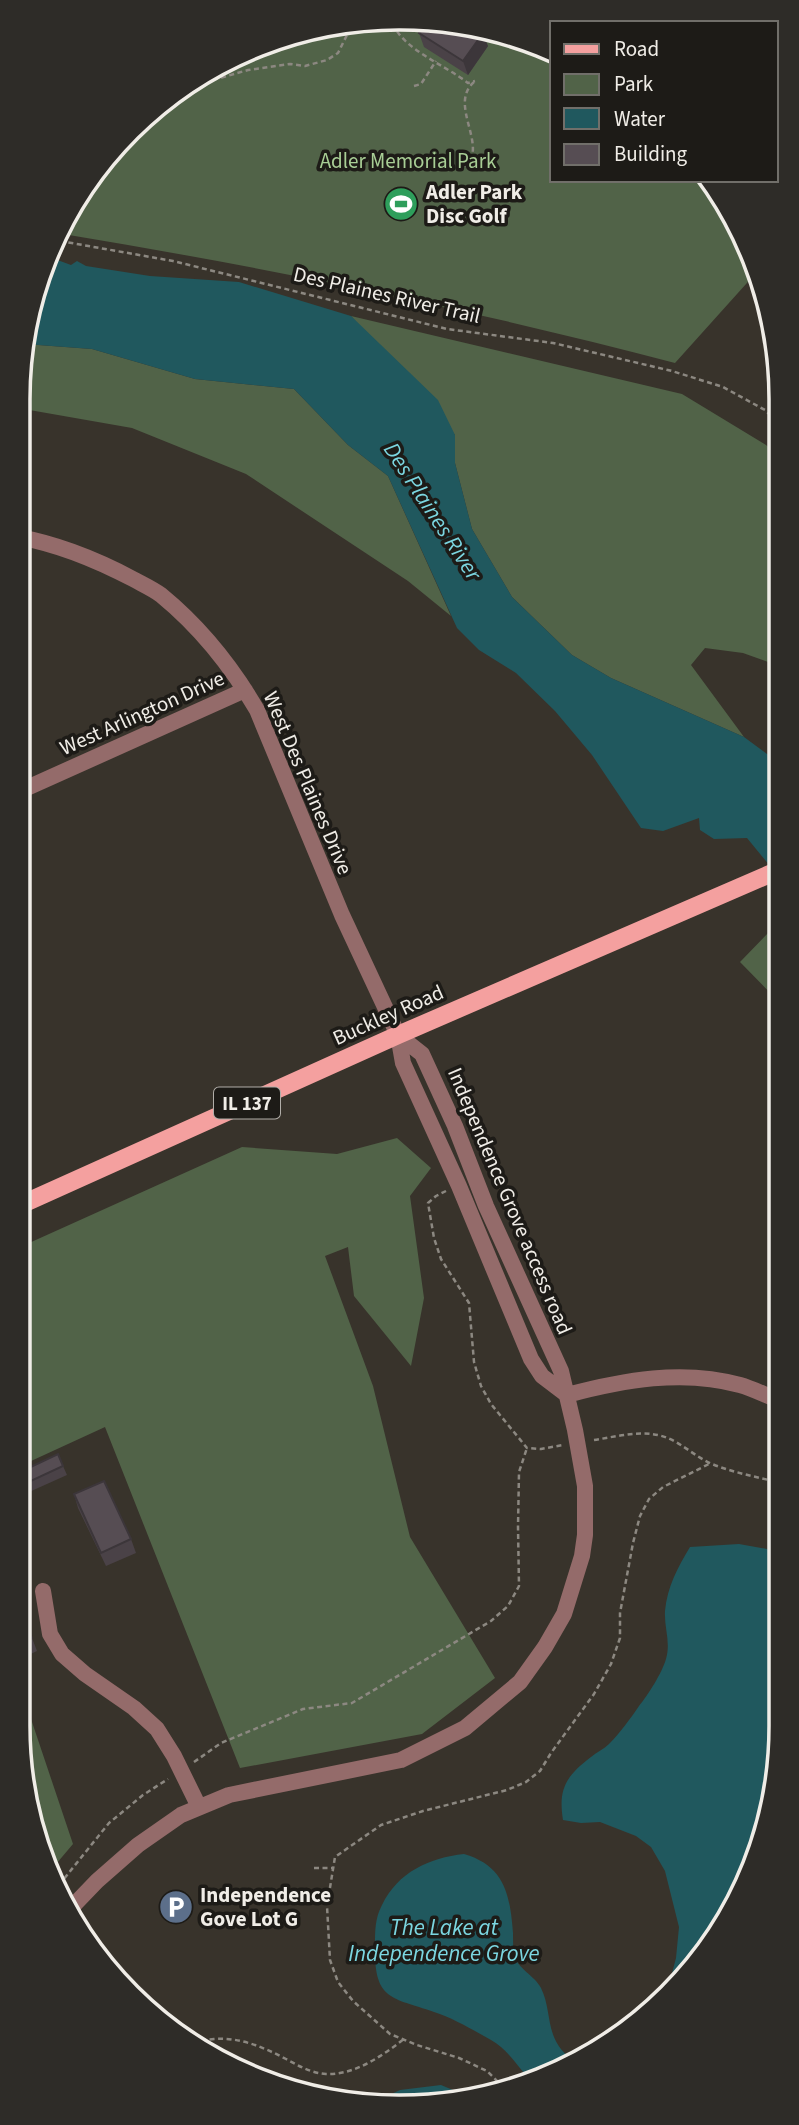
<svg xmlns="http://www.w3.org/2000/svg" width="799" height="2125" font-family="'Source Sans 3',sans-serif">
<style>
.green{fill:#516348}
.water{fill:#20585e}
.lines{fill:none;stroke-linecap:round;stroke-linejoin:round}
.path{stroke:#8c8881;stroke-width:2.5;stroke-dasharray:5 3.5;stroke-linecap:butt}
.minor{stroke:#946b6a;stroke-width:16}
.major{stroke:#f4a09f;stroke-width:18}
.wall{fill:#4a4247}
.shaded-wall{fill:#3c363a}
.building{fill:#564d53;stroke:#3c363a;stroke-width:2}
.labels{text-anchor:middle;stroke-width:7;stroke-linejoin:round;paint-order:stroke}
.shield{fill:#1d1b17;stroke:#b1aea9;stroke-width:2}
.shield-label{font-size:19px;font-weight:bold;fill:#f0ede7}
.park-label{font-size:21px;fill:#a8ce95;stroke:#1d1b17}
.poi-label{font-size:21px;font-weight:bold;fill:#f0ede7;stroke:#1d1b17;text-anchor:start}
.street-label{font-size:21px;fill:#f0ede7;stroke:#1d1b17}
.water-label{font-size:23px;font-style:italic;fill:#7bd6e0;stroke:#1d1b17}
.rim{fill:none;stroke:#f0ede7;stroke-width:3.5}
</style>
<rect width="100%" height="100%" fill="#38332b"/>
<!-- green -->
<path class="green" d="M350,21L499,31L552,55V180H709L742,231L755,274L675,363C474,310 269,268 63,234L97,167L209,68Z
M351,316L682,394L766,445L778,456L779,666L743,653L705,648L691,665L744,737L611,678L572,655L512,597L472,529L455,463V435Z
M25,344L92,349L195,379L294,389L348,445L388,476L451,616L408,581L246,474L132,428L18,408Z
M780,931V1003L740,962L769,932Z
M397,1138L431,1168L410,1196L424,1298L411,1366L354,1296L348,1247L325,1256L373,1386L410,1537L495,1678L422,1734L240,1768L105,1427L18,1467V1248L242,1147L337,1154Z
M18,1706L31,1719L73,1844L51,1870L38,1849L18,1726Z"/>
<!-- water -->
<path class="water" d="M52,258L71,265L77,261L86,266L150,276L239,282L351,316L438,400L455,435V463L472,529L512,597L572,655L611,678L744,737L779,763V877L747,838L714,839L700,830L699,818L663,831L641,828L592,755L555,711L516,673L479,650L457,628L388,476L348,445L294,389L195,379L92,349L25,344L31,300Z
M739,1544L767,1549L781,1560V1725L768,1825L703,1958L663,1995L670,1981L676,1958L679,1927L665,1871L651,1847L636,1836L600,1822L581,1823L563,1820C558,1789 566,1776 591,1757C597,1752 604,1749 609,1744C620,1733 630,1719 639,1706C648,1695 662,1673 666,1659C671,1642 664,1628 665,1611C667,1587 678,1567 690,1547Z
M464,1854C505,1866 510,1895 513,1933C513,1940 513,1948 514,1955C517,1968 535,1976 541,1988C553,2012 544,2040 572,2059L528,2078C517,2065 506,2048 491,2040C473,2030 453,2018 434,2012C390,1997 374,2000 375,1946C375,1931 375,1918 382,1905C398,1872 429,1858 464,1854Z
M441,2085L460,2093L471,2100L355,2104L383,2098L400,2090Z"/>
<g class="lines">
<!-- path -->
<path class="path" d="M393,24C404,50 445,65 468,83L475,81
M414,86L421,84L436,61
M175,98L184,96L206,82L248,70L290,64L305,66L327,60L338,53L350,29L358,21
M466,167C488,144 448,105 474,82
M60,241L173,261L447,329L553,343L672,371L723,387L765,410L778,423
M446,1191L436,1196L428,1203L434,1238L441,1259L469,1303L474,1362L481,1386L491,1404L527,1448L541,1449L563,1445
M594,1440C621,1436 648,1427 674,1441C687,1448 698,1458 712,1464C734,1473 758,1477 781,1483
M194,1762L221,1743L303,1709L352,1703L491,1621L508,1606L519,1586L518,1527L519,1472L527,1448
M314,1868H334
M59,1885L109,1823L143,1795L168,1779
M127,1981L131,1993
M193,2043C200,2040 207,2040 214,2039C240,2037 263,2047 286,2059C299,2066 311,2073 326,2074C355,2075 382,2056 404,2039
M504,2088L487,2071L459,2058L417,2045L390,2034L353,2001L338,1982L330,1960L327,1906L335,1857L381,1825L423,1811L507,1790L526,1782L540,1771L551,1753L594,1694L611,1664L620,1638V1613L633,1543L640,1516L649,1499L663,1487L711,1463"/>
<!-- minor -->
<path class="minor" d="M18,537C58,544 97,560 133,579C142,584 153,589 161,595C200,627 232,667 257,710L342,915L398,1035L403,1063L459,1186L531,1359L542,1376L567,1395
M18,792L245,690
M567,1395C623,1380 683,1369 740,1385C754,1389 767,1396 781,1401
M43,1591L50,1634L62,1654L85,1674L134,1708L157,1729L174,1756L199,1807
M72,1907L97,1881L138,1845L181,1815L229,1795L401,1760L465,1728L520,1682L545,1647L564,1614L582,1556L585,1535V1486L575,1430L561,1371L486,1206L455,1126L422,1054L398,1035"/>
<!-- major -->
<path class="major" d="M18,1206L398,1035L779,870"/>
</g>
<!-- wall -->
<path class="wall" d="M419,33L488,46L468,75L424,47Z
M63,1466L67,1475L18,1497V1473Z
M74,1494L131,1539L136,1553L106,1566L78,1508Z
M18,1607L32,1638L37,1651L18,1660Z"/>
<!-- shaded-wall -->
<path class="shaded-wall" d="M483,33L488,46L468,75L463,61Z"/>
<!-- building -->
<path class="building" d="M424,26L478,29L483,33L463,61L419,33Z
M58,1454L63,1466L18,1487V1473Z
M104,1481L131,1539L101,1553L74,1494Z
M18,1607L32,1638L18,1645Z"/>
<!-- icons -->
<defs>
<g id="stadium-disc" transform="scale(1.75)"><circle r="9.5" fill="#2e9e5b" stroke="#1d1b17"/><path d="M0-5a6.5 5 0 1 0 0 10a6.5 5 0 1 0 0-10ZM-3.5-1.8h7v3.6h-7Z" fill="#fff"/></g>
<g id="parking-disc" transform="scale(1.75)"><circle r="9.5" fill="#5c6f8a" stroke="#1d1b17"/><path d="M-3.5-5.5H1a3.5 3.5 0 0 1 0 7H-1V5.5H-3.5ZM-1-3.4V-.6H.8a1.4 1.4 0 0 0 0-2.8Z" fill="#fff"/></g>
</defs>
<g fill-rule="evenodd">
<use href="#stadium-disc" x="401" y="204"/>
<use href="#parking-disc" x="176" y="1907"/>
</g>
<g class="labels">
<!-- shield labels -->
<rect class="shield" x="214" y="1087.5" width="66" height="31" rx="5"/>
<g class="shield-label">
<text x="247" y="1110">IL 137</text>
</g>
<!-- park labels -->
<g class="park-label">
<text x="408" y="168">Adler Memorial Park</text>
</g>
<!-- poi labels -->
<g class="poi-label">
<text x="426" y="199">Adler Park<tspan x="426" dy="24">Disc Golf</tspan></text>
<text x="200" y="1902">Independence<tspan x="200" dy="24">Gove Lot G</tspan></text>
</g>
<!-- street labels -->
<g class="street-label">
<text transform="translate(387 295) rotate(13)" y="7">Des Plaines River Trail</text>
<text transform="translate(142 713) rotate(-24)" y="7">West Arlington Drive</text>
<text transform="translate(308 783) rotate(67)" y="7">West Des Plaines Drive</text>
<text transform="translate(388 1015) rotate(-24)" y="7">Buckley Road</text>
<text transform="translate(510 1201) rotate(67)" y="7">Independence Grove access road</text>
</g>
<!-- water labels -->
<g class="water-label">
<text transform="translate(433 511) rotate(57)" y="8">Des Plaines River</text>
<text x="444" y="1935">The Lake at<tspan x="444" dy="26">Independence Grove</tspan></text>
</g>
</g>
<!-- crop -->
<path d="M0 0H799V2125H0ZM399 30H400A369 369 0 0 1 769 399V1726A369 369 0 0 1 400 2095H399A369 369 0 0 1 30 1726V399A369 369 0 0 1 399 30Z" fill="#2e2c28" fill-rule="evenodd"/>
<path class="rim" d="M399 30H400A369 369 0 0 1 769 399V1726A369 369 0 0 1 400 2095H399A369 369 0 0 1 30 1726V399A369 369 0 0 1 399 30Z"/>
<!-- legend -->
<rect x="550" y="21" width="228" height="161" fill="#1d1b17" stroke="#716f6a" stroke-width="2"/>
<rect x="564" y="44" width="35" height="10" fill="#f4a09f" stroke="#716f6a" stroke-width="2"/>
<text x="614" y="56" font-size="21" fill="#f0ede7">Road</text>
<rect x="564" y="74" width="35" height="21" fill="#516348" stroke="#716f6a" stroke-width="2"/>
<text x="614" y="91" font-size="21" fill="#f0ede7">Park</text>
<rect x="564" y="108" width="35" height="21" fill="#20585e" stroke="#716f6a" stroke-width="2"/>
<text x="614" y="126" font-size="21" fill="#f0ede7">Water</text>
<rect x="564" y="144" width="35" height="21" fill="#564d53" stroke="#716f6a" stroke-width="2"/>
<text x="614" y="161" font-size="21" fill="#f0ede7">Building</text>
</svg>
